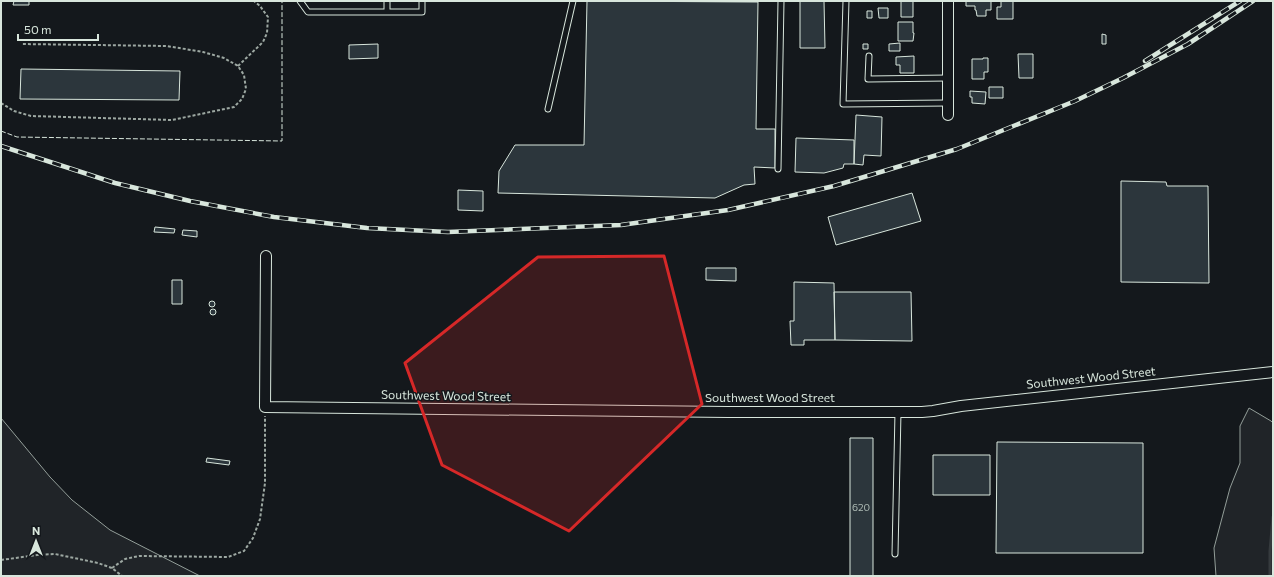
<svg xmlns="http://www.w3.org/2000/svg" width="1274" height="577" font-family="Commissioner,sans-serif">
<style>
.green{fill:#202428;stroke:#939e99}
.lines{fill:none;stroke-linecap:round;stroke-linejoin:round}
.stream{stroke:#363b3e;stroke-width:3}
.building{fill:#2c363c;stroke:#d8e6dc}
.lane-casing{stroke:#d8e6dc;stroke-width:7}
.street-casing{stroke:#d8e6dc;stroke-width:12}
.path{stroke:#9da8a2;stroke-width:2;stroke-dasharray:3 2;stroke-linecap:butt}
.lane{stroke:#14181c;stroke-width:5}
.street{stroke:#14181c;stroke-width:10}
.rail-casing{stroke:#d8e6dc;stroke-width:4.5}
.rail{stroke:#14181c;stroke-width:3;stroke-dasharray:9;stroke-linecap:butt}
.fence{stroke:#d8e6dc;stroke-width:1;stroke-dasharray:5 2;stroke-linecap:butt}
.marked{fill:#d62828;fill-opacity:0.2;stroke:#d62828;stroke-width:3;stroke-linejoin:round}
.labels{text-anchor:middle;stroke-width:3;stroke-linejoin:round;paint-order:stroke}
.number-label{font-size:10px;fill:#adbab4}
.street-label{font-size:12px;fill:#d8e6dc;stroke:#14181c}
</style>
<rect width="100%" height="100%" fill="#14181c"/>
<!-- green -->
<path class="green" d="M1249,408L1271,421L1273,423V576H1216L1214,548L1230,488L1240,463V426Z
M1,418L50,477L72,500L110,530L200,576H1Z"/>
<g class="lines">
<!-- stream -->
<path class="stream" d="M1270,576V551L1273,517"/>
</g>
<!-- building -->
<path class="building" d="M14,1H29V5H13Z
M587,1L758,2L756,129H775V168L754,167L755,184L744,185L715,198L498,193L499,171L515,145H584Z
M800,1H824L825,48H800Z
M901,1H913V17H901Z
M966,1H991V10H986V16H977L976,10H975V6H966Z
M1001,1H1013V19H997V7H1001Z
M878,8H888V18H879Z
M867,11H872V18H867Z
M898,22H913V33H914L913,41H898Z
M1102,34L1106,35V44H1102Z
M900,43V51H889V44Z
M378,44V58L349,59V45Z
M863,44H868V49H863Z
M1018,54H1033V78H1019Z
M914,56V73H900V65H896V57Z
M983,58H988V72H984V79H972V59H983Z
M21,69L180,71L179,100L20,99Z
M989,87H1003V98H989Z
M970,91L986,92L985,104L972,103V97H970Z
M856,115L882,117L881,156L864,155L863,165L854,164Z
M796,138L854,140V164H844L843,168L824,173L795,172Z
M1121,181L1166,182L1167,186H1208L1209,283L1121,282Z
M458,190L483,191V211L458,210Z
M912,193L921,221L836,245L828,217Z
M155,227L175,229L174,233L154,232Z
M183,230L197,231V237L182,235Z
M706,268H736V281L706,280Z
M172,280H182V304H172Z
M794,282L834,283L835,340H804V345H791L790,321H794Z
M834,292H911L912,341L835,340Z
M209 304a3 3 0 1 1 6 0a3 3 0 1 1-6 0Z
M210 312a3 3 0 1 1 6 0a3 3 0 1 1-6 0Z
M850,438H873V576H850Z
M997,442L1143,443V553H996Z
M933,455H990V495H933Z
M207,458L230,461L229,465L206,462Z"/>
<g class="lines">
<!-- lane casing -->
<g class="lane-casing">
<path id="lane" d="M300,1L308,12H422V1
M846,1L843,104L948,103
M387,12V1
M869,56L868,79L948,78
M548,109L573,1
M778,169L781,1
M895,554L898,412"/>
</g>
<!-- street casing -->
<g class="street-casing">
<path id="street" d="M948,1V115
M266,256L265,407L728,412H922L933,411L961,406L1273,372"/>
</g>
<!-- path -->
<path class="path" d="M238,66L263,42L267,33L268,17L260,6L254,1
M1,103L14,111L31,116L172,120L234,107L242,99L246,89L244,75L238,66L224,58L203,52L167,46L21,44
M1,560L37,555L55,554L98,563L112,568L122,576
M112,568L125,559L139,556L228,557L244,551L253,538L260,519L265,483V416"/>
<!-- lane -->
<use href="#lane" class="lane"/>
<!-- street -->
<use href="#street" class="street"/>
<!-- rail casing -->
<g class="rail-casing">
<path id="rail" d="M1145,61L1240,1
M1,146L115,183L190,201L274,217L367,228L448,232L621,225L728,210L834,186L957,149L1075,101L1123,78L1188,44L1253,1"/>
</g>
<!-- rail -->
<use href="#rail" class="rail"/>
<!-- fence -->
<path class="fence" d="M1,131L17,137L282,141V1"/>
</g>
<!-- marked area -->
<path class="marked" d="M664,256L702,404L569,531L442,465L405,363L538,257Z"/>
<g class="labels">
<!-- number labels -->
<g class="number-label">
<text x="861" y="511">620</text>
</g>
<!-- street labels -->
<g class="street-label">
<text transform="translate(1091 378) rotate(-6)" y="4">Southwest Wood Street</text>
<text transform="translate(446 396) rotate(1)" y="4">Southwest Wood Street</text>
<text x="770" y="402">Southwest Wood Street</text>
</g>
</g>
<!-- border -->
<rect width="1274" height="577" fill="none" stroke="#d8e6dc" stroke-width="4"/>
<!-- north arrow -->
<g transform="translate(36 541)" stroke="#14181c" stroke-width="3" paint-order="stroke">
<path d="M0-3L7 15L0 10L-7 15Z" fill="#d8e6dc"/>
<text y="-6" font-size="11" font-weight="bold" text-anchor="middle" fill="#d8e6dc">N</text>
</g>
<!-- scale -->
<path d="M18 34v6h80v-6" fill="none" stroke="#d8e6dc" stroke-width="2"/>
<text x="24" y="34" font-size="12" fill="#d8e6dc" stroke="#14181c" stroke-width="3" paint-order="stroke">50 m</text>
</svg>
